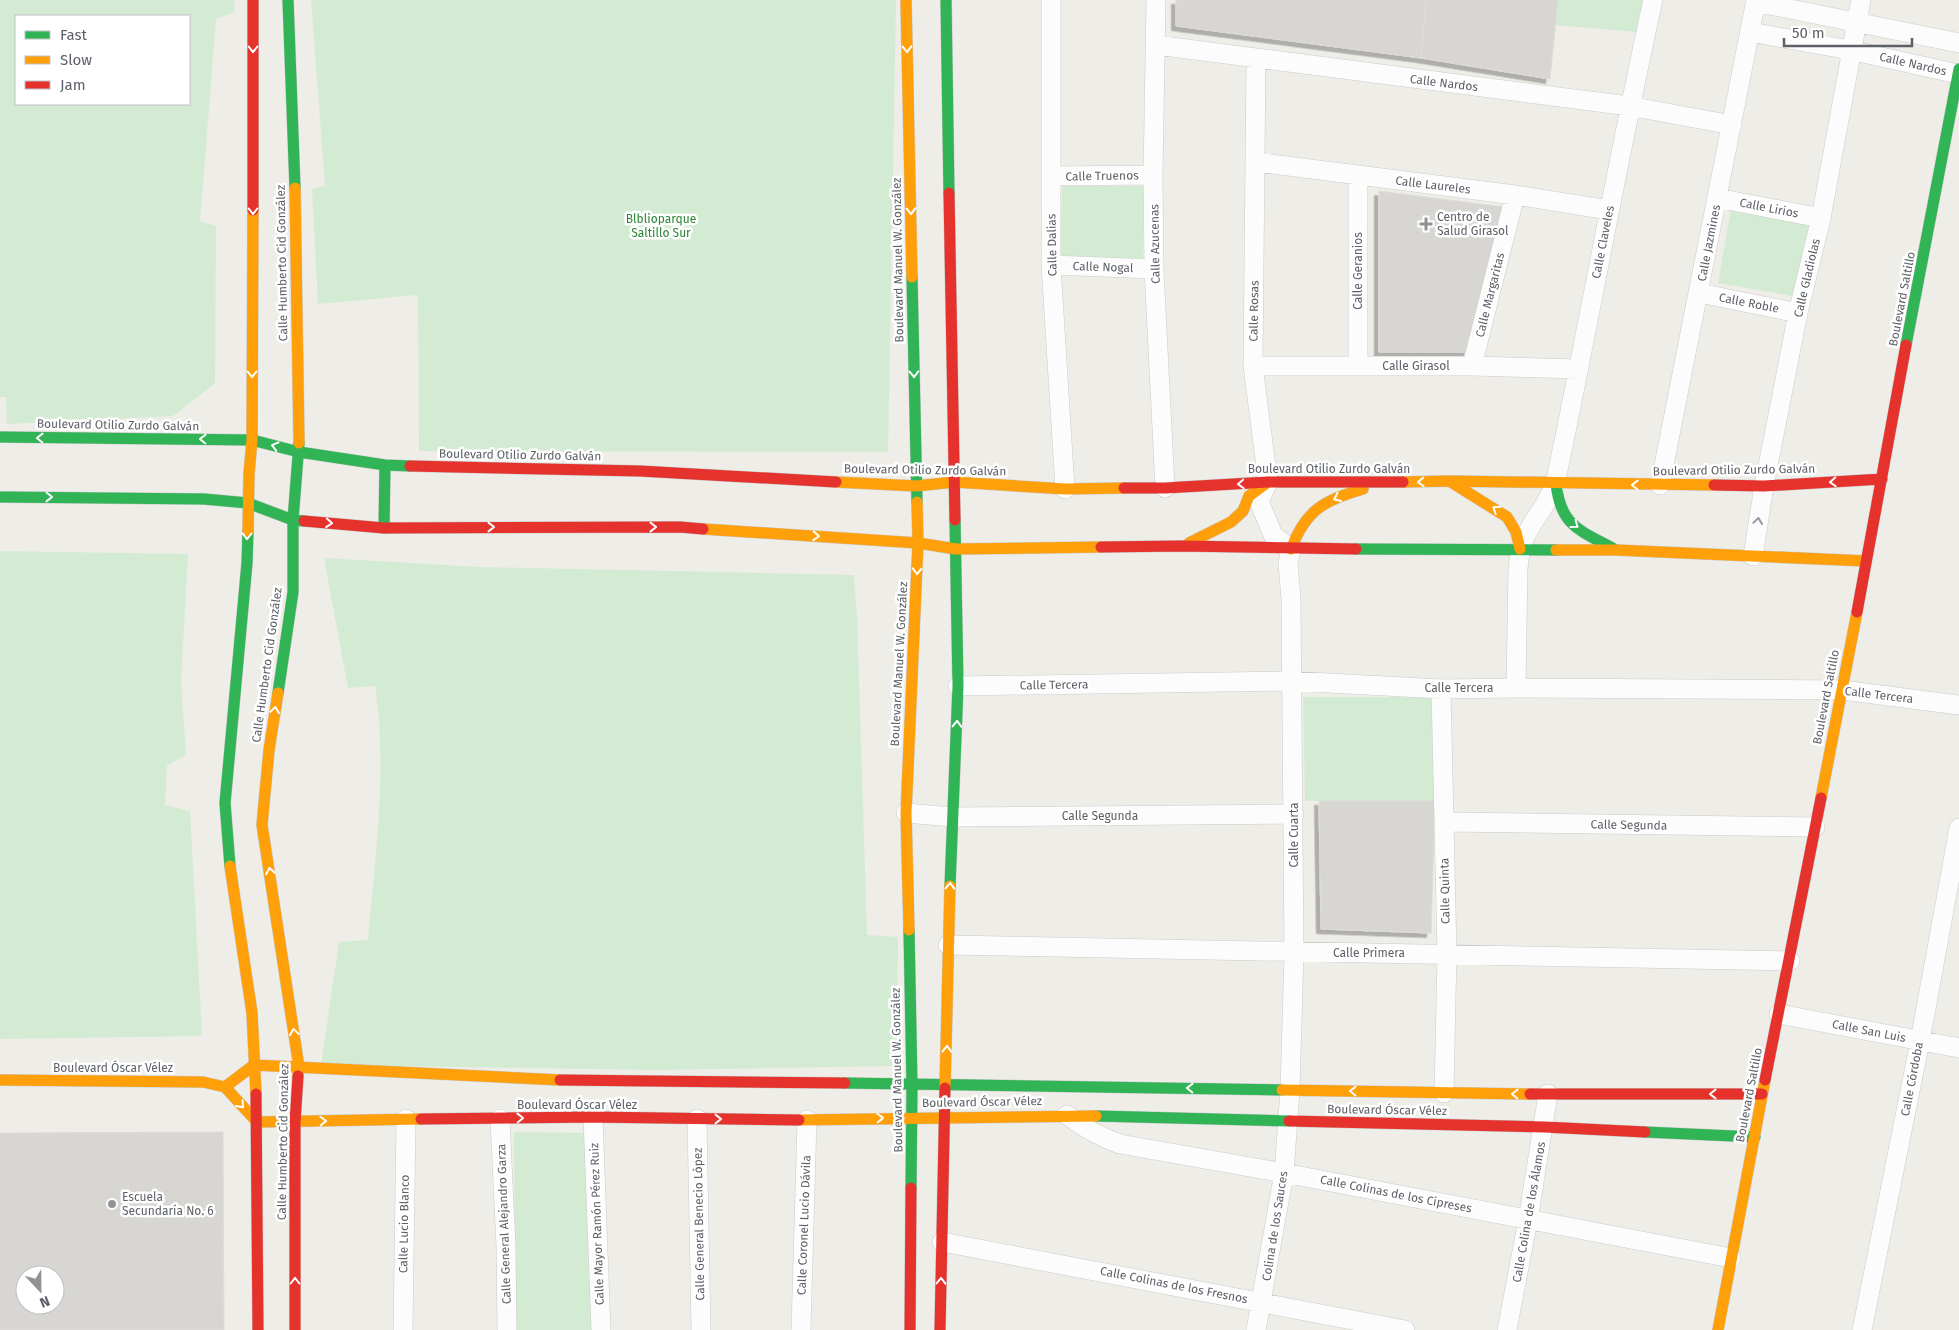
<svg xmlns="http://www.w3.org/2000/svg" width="1959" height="1330" font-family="'Fira Sans',sans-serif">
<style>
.green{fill:#d4ebd3;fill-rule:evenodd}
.building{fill:#d8d6d3;stroke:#dedcd7;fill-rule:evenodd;filter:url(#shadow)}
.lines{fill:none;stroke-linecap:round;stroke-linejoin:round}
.street-casing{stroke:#cbcbca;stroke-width:20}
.fast-casing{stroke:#c9cac9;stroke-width:12}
.slow-casing{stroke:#c9cac9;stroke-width:12}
.jam-casing{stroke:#c9cac9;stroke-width:12}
.street{stroke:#fcfcfc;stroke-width:19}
.fast{stroke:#30b455;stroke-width:11}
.slow{stroke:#ff9f0a;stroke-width:11}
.jam{stroke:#e5322d;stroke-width:11}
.oneway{stroke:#fff}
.oneway2{stroke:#95979b}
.poi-dot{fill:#909294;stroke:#fff;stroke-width:2}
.labels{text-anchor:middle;stroke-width:5;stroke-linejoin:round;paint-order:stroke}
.street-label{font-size:12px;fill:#5d6167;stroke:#fff}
.poi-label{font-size:12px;fill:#5d6167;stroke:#fff;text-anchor:start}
.park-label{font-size:12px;fill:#2c8633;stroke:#fff}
</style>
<defs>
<filter id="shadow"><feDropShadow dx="-4.5" dy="4.5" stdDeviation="0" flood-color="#0004"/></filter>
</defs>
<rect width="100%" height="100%" fill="#eeede8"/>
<!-- green -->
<path class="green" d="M0,0H234L235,12L216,19L200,221L216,226L215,383L173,416L7,424L6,397H0ZM16,16H189V104H16Z
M311,0H896L888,452L419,451L418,295L318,304L312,189L325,186Z
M1558,0H1643L1637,32L1555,25Z
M1062,186H1144L1143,258H1061Z
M1732,203L1812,221L1798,297L1718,283Z
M0,551L188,554L181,682L186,755L167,766L165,805L190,811L202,1036L0,1039Z
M324,558L480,567L854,575L857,617L867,935L898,937L896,1066L657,1070L321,1065L339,942L368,940C375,856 388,770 375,686L348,688Z
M1303,697H1437L1435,801H1305Z
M514,1132L590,1133L591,1330H515Z"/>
<!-- building -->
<path class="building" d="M1176,0H1426L1421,58L1176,26Z
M1426,0H1558L1550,79L1421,58Z
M1379,191L1504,207L1468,352H1379Z
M1319,801H1435L1431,933L1321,929Z
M223,1132L224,1330H0V1133ZM25,1275H55V1305H25Z"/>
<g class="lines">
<!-- street casing -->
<g class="street-casing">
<path id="street" d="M1051,0V265L1065,489
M1156,0L1153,175L1154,269L1165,488
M1755,2L1959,43
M1750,32L1850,50L1958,74
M1156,45L1629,106L1732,125
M1256,162L1515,195L1609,210
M1358,175V366
M1051,176L1153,175
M1717,198L1821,218
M1051,265L1154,269
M1699,293L1798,313
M1253,366H1472L1579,369
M1472,366L1515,195
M1660,485L1756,0
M1753,556L1764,486L1798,313L1821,218L1861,0
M958,686L1291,681L1441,689L1516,688L1842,690L1959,705
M1516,688L1518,568C1519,558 1520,548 1524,539C1534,517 1553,499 1557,475C1590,317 1618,158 1653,0
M1441,689L1447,954L1444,1093
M906,813L953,817L1294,814
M1444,822L1815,827
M948,945C1229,951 1509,955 1790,961
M1779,1014L1959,1048
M1067,1115C1084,1128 1100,1137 1120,1144L1284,1173L1731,1258
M593,1117L601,1330
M500,1119L506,1247L507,1330
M697,1119L701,1330
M942,1242L1405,1330
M403,1330L406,1119
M801,1330L807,1120
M1256,1330L1284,1173L1290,1090L1294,953L1291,599L1288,563L1291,549L1273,535L1259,501L1268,482L1253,366L1256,59
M1507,1330L1528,1220L1548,1094
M1862,1330L1920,1041L1959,828"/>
</g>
<!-- fast casing -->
<g class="fast-casing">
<path id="fast" d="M288,0L295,188
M946,0L949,193
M912,277L917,502
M1906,345L1959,69
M0,437L252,440L299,452L385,465L410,466
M1556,484C1561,527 1580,530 1614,549
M0,497L204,499L248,503L293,520L304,521
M384,528L385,465
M1356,549L1556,550
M278,693L293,592V520L299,443
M230,866L225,803L247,563L248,531
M950,886L958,686L955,520
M909,930L912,1085L911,1188
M845,1083L1282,1090
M1096,1116L1289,1121
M1645,1132L1755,1137"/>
</g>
<!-- slow casing -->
<g class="slow-casing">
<path id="slow" d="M906,0L912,277
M295,188L299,443
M836,482L916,486L954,482L1065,489L1124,488
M1403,482L1450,481L1714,485
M1451,482L1507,517L1516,532L1520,549
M703,529L918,543L956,549L1101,547
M248,531L249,474L252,440L253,210
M1189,543L1231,522L1243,511L1249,496L1268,482
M1291,549C1306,510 1324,500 1363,489
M1556,550H1616L1866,561
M278,693L269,750L262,825L299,1067L298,1076
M1821,798L1857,612
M230,866L252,1013L256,1094
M909,930L906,813L918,543L917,502
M0,1080L203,1082L225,1087L257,1122L421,1119
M225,1087L254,1065L560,1080
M945,1088L950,886
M1282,1090L1530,1094
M799,1120L1096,1116
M1718,1330L1765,1080"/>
</g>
<!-- jam casing -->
<g class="jam-casing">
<path id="jam" d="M949,193L955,520
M253,210V0
M410,466L640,471L836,482
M1714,485L1764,486L1882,479
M1124,488H1165L1268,482H1403
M304,521L384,528L680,527L703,529
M1101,547L1182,546L1356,549
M1857,612L1906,345
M560,1080L845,1083
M1765,1080L1821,798
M256,1094L258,1330
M1530,1094H1762
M421,1119L593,1117L799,1120
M1289,1121L1544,1127L1645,1132
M295,1330V1122L298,1076
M910,1330L911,1188
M940,1330L945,1088"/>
</g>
<!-- street -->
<use href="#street" class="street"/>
<!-- fast -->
<use href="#fast" class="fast"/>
<!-- slow -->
<use href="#slow" class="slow"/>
<!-- jam -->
<use href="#jam" class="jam"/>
</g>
<!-- one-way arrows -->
<defs><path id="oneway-chevron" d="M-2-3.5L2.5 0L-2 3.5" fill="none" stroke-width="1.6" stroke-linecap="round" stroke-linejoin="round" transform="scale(1.25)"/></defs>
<g class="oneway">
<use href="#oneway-chevron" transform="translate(253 49) rotate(90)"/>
<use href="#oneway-chevron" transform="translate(907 49) rotate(89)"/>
<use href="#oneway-chevron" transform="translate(253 211) rotate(90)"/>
<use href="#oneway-chevron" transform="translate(911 211) rotate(89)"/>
<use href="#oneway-chevron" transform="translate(252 374) rotate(90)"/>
<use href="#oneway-chevron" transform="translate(914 374) rotate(89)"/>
<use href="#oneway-chevron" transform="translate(40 438) rotate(-179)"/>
<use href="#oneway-chevron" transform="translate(203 439) rotate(-179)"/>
<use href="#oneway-chevron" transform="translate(275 446) rotate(-165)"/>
<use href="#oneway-chevron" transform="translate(1421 482) rotate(178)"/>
<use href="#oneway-chevron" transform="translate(1833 482) rotate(177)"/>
<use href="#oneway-chevron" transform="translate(1241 484) rotate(177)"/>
<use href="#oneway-chevron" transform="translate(1635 485) rotate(-179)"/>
<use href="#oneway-chevron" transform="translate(49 497) rotate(1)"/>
<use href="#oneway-chevron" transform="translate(1337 498) rotate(156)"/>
<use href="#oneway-chevron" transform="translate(1496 509) rotate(-146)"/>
<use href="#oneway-chevron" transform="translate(329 523) rotate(5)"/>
<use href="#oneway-chevron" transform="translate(1575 525) rotate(36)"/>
<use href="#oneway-chevron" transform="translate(491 527)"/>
<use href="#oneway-chevron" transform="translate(653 527)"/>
<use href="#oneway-chevron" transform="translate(247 536) rotate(91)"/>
<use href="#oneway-chevron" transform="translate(816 536) rotate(4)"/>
<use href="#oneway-chevron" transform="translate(917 571) rotate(93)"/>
<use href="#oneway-chevron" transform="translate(275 710) rotate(-82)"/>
<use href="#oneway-chevron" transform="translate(957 724) rotate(-88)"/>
<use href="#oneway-chevron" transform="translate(270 871) rotate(-99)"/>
<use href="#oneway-chevron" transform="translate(950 886) rotate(-88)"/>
<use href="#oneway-chevron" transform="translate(294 1032) rotate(-98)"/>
<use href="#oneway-chevron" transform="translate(947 1049) rotate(-89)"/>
<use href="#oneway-chevron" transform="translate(1190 1088) rotate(-179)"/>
<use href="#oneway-chevron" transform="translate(1353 1091) rotate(-179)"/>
<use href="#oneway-chevron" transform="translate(1515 1094) rotate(-179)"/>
<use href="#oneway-chevron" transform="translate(1713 1094) rotate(180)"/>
<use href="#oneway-chevron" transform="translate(241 1105) rotate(48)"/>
<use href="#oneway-chevron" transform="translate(520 1118) rotate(-1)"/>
<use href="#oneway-chevron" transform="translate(880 1118) rotate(-2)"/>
<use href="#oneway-chevron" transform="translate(718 1119)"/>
<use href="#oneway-chevron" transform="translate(323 1121) rotate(-2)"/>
<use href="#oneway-chevron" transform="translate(295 1281) rotate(-90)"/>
<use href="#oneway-chevron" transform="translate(941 1281) rotate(-89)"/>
</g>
<use class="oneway2" href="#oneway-chevron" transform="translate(1758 521) rotate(-82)"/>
<!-- markers -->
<g class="poi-dot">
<path d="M1423.5 216.5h5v5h5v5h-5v5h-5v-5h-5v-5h5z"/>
<circle cx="112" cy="1204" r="5"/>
</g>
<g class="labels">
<!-- street labels -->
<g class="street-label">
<text transform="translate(1913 64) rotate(13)" y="4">Calle Nardos</text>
<text transform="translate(1444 83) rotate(7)" y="4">Calle Nardos</text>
<text transform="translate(1102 176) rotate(-1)" y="4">Calle Truenos</text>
<text transform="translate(1433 185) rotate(7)" y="4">Calle Laureles</text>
<text transform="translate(1769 208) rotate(11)" y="4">Calle Lirios</text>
<text transform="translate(1603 242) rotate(-79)" y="4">Calle Claveles</text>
<text transform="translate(1709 243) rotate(-79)" y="4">Calle Jazmines</text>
<text transform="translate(1155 244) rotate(-91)" y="4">Calle Azucenas</text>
<text transform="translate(1052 245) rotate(-91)" y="4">Calle Dalias</text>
<text transform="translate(898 260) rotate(-91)" y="4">Boulevard Manuel W. González</text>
<text transform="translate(282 263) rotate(-91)" y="4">Calle Humberto Cid González</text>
<text transform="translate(1103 267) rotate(2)" y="4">Calle Nogal</text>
<text transform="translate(1358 271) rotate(-90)" y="4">Calle Geranios</text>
<text transform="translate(1807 278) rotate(-77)" y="4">Calle Gladiolas</text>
<text transform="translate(1490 295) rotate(-76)" y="4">Calle Margaritas</text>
<text transform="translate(1902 299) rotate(-79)" y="4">Boulevard Saltillo</text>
<text transform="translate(1749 303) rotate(11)" y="4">Calle Roble</text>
<text transform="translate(1254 311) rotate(-89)" y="4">Calle Rosas</text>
<text x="1416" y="370">Calle Girasol</text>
<text transform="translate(118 425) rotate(1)" y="4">Boulevard Otilio Zurdo Galván</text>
<text transform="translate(520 455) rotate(1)" y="4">Boulevard Otilio Zurdo Galván</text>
<text x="1329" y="473">Boulevard Otilio Zurdo Galván</text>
<text transform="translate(925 470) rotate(1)" y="4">Boulevard Otilio Zurdo Galván</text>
<text transform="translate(1734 470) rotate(-1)" y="4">Boulevard Otilio Zurdo Galván</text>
<text transform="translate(899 664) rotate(-87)" y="4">Boulevard Manuel W. González</text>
<text transform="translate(267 665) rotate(-82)" y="4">Calle Humberto Cid González</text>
<text transform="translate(1054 685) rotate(-1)" y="4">Calle Tercera</text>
<text x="1459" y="692">Calle Tercera</text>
<text transform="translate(1879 695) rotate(7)" y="4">Calle Tercera</text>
<text transform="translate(1826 697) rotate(-79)" y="4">Boulevard Saltillo</text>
<text x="1100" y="820">Calle Segunda</text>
<text transform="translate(1629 825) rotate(1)" y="4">Calle Segunda</text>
<text transform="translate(1294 835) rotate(-90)" y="4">Calle Cuarta</text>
<text transform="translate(1445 891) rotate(-91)" y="4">Calle Quinta</text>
<text x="1369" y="957">Calle Primera</text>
<text transform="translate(1869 1031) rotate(11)" y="4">Calle San Luis</text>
<text x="113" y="1072">Boulevard Óscar Vélez</text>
<text transform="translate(897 1070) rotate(-91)" y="4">Boulevard Manuel W. González</text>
<text transform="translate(1912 1079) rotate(-79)" y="4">Calle Córdoba</text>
<text transform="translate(1749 1095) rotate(-79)" y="4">Boulevard Saltillo</text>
<text transform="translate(982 1102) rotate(-1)" y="4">Boulevard Óscar Vélez</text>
<text x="577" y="1109">Boulevard Óscar Vélez</text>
<text transform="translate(1387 1110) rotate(1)" y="4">Boulevard Óscar Vélez</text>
<text transform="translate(283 1142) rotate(-89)" y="4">Calle Humberto Cid González</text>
<text transform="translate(1396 1194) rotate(11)" y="4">Calle Colinas de los Cipreses</text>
<text transform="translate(1529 1212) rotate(-80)" y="4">Calle Colina de los Álamos</text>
<text transform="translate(404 1224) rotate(-89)" y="4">Calle Lucio Blanco</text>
<text transform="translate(504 1224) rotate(-92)" y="4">Calle General Alejandro Garza</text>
<text transform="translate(597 1224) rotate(-92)" y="4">Calle Mayor Ramón Pérez Ruiz</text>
<text transform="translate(699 1224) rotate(-91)" y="4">Calle General Benecio López</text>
<text transform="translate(804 1225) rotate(-88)" y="4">Calle Coronel Lucio Dávila</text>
<text transform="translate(1275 1226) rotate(-81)" y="4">Colina de los Sauces</text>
<text transform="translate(1174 1285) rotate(11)" y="4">Calle Colinas de los Fresnos</text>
</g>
<!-- poi labels -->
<g class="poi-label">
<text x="1437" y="221">Centro de<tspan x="1437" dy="14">Salud Girasol</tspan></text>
<text x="122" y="1201">Escuela<tspan x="122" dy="14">Secundaría No. 6</tspan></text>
</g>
<!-- park labels -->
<g class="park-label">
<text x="661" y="223">Blblioparque<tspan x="661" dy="14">Saltillo Sur</tspan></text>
</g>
</g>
<!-- legend -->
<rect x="15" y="15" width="175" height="90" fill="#ffffff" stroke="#bec0c2"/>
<rect x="25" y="31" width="25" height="8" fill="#30b455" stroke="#bec0c2"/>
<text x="60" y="40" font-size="15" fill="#5d6167">Fast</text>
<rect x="25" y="56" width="25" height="8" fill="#ff9f0a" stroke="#bec0c2"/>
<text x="60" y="65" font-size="15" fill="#5d6167">Slow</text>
<rect x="25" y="81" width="25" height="8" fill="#e5322d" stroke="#bec0c2"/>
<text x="60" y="90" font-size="15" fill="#5d6167">Jam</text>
<!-- north arrow -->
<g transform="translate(40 1290) rotate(158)"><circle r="24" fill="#ffffff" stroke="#bec0c2"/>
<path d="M0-4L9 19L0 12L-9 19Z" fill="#909294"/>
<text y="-8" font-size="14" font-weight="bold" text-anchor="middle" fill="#5d6167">N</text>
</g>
<!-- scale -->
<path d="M1784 38v8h128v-8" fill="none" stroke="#5d6167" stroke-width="2.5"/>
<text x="1792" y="38" font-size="15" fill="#5d6167" stroke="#ffffff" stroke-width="4" paint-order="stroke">50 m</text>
</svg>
